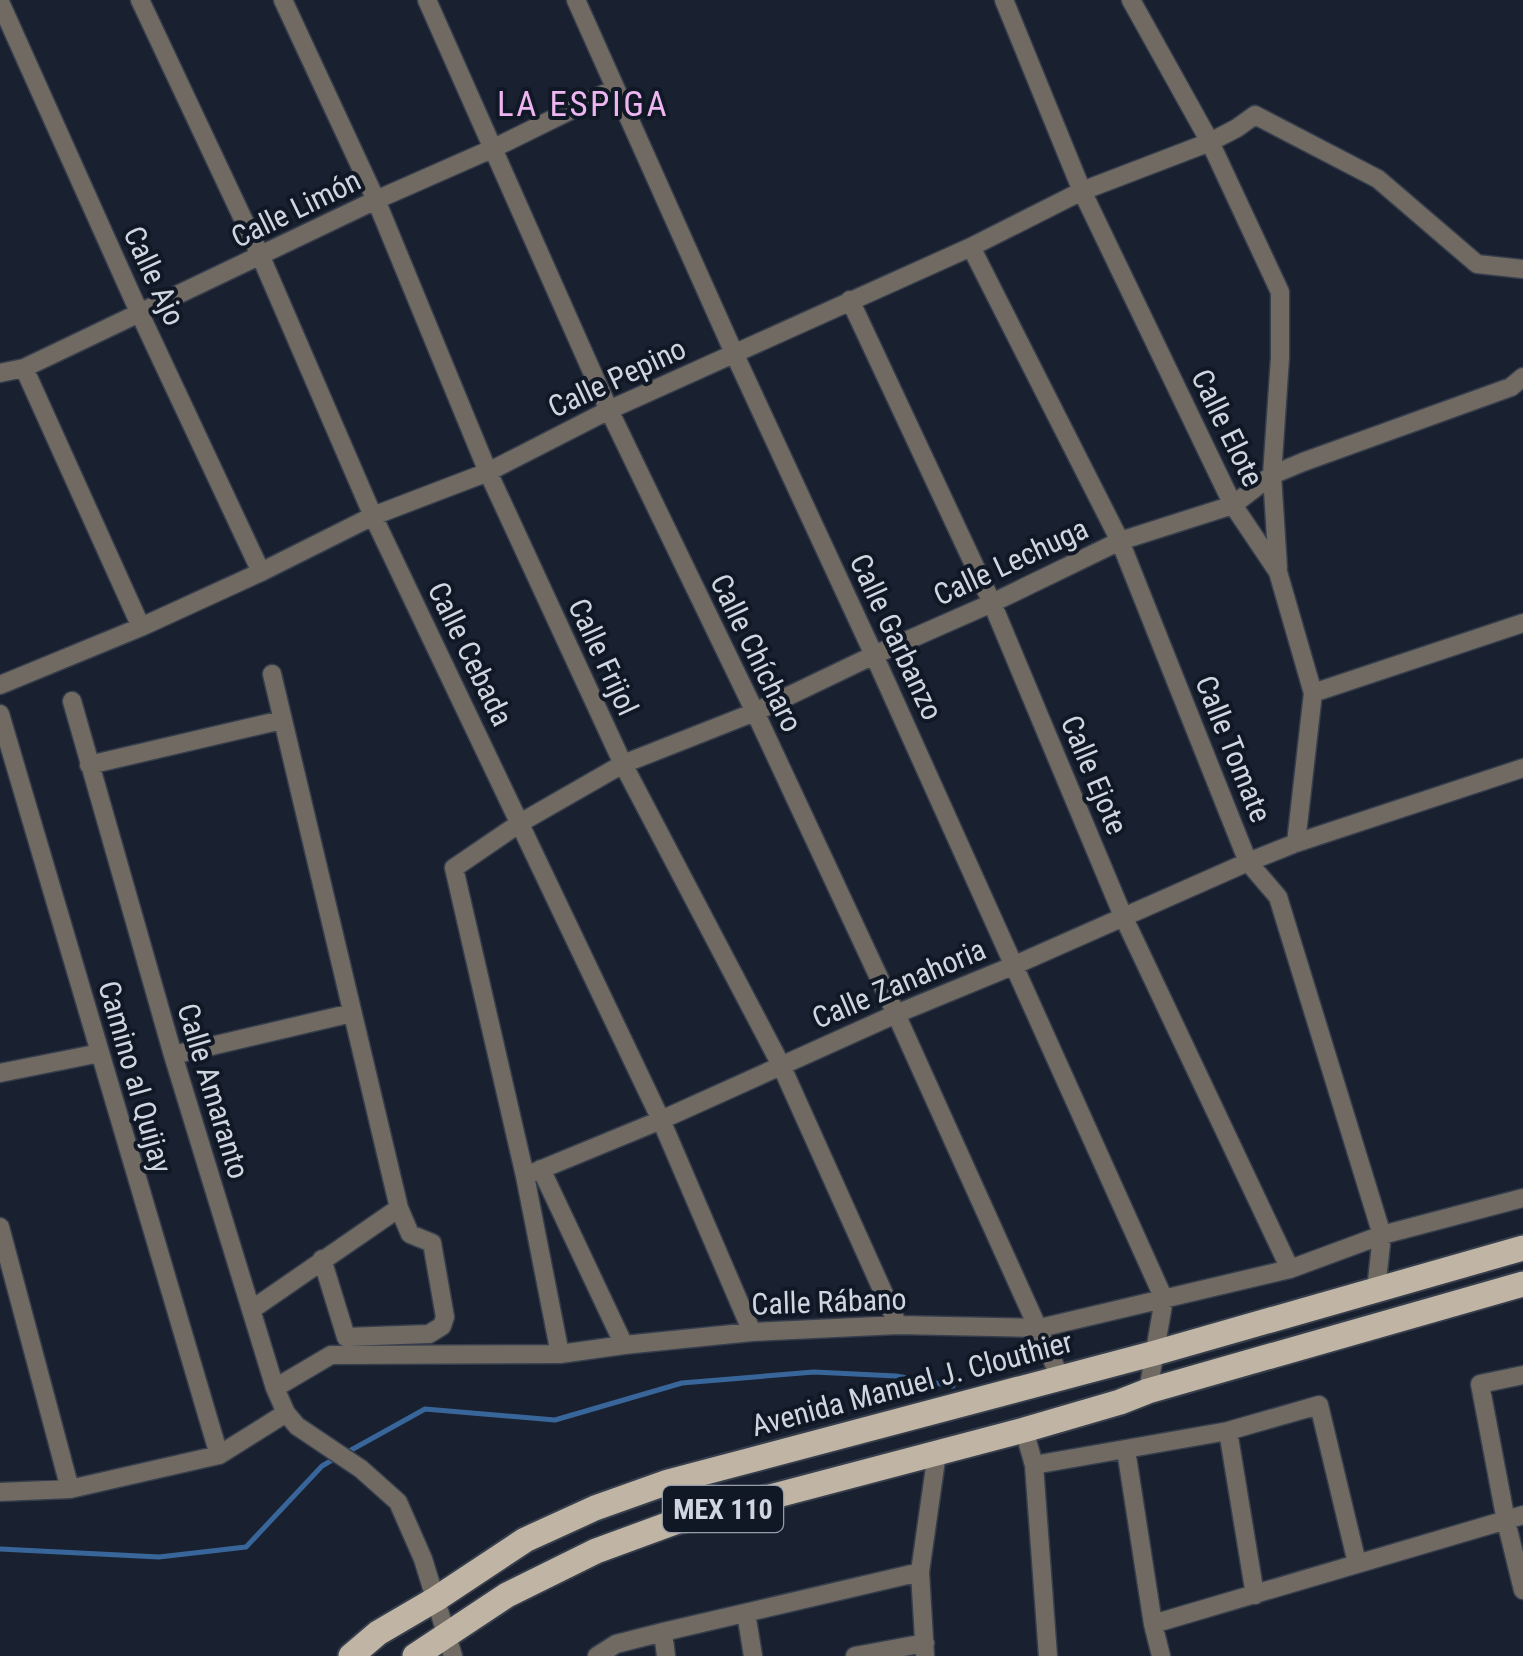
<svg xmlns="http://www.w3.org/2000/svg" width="1523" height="1656" font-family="'Roboto Condensed',sans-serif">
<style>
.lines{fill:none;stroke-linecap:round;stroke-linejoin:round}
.stream{stroke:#39669a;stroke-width:5}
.street-casing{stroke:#363e4c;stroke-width:21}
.primary-casing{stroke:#363e4c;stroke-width:29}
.street{stroke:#706a63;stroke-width:18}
.primary{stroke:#c0b5a5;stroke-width:25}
.labels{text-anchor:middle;stroke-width:8;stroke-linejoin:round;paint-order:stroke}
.shield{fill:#101826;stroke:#969da8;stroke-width:2.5}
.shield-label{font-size:28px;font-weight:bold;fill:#d0d6e0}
.street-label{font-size:30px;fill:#d0d6e0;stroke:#101826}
.quarter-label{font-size:35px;letter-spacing:2.5px;fill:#eeb6f1;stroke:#101826}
</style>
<rect width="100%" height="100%" fill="#192130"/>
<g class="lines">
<!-- stream -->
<path class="stream" d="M344,1454L425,1409L555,1420L682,1383L814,1372L896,1376L953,1386
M0,1549L159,1557L246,1547L322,1466L334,1459"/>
<!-- street casing -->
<g class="street-casing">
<path id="street" d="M140,0L261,257L373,516L661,1120L752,1332
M283,0L376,200L488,472L623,764L781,1065L898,1325
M427,0L609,410L755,712L896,1014L1060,1377
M576,0L734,353L874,655L1164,1299L1148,1391
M1004,0L1082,191L1233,505L1278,572L1313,693L1296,843
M1131,0L1210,142L1280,292V358L1272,475L1278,568
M0,2L140,314L261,572
M971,247L1120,541L1248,862L1278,897L1382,1235L1376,1290
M850,300L992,603L1123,916L1290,1269
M24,368L141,627
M0,373L24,368L376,200L494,148L614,89
M272,674L399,1208L410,1234L432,1243L445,1317L442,1326L429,1334L346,1337L322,1259
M0,685L141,627L261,572L373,516L488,472L609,410L971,247L1082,191L1210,142L1237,128L1255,115L1378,179L1477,264L1523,269
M1313,693L1523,623
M72,701L173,1055L275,1388L286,1413L297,1426L361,1469L398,1502L423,1559L453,1656
M0,714L219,1455
M89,765L282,720
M173,1055L352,1013
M0,1073L100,1053
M541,1169L624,1345
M525,1176L661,1120L896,1014L1015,965L1248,862L1296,843L1523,768
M0,1227L70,1489
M251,1310L399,1208
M560,1354L525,1176L454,868L520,823L623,764L755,712L874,655L992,603L1120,541L1233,505L1272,475L1303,462L1511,387L1523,377
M1523,1375L1480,1384L1506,1521L1523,1590
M275,1388L331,1355L560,1354L624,1345L752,1332L898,1325L1040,1328L1290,1269L1382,1235L1523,1198
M1024,1430L1034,1465L1048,1656
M1228,1431L1255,1595
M1126,1450L1153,1624L1161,1656
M1034,1465L1228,1431L1319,1405L1357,1563
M0,1492L70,1489L219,1455L286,1413
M746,1613L753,1656
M1153,1624L1523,1515
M663,1632L666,1656
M597,1656L616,1644L663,1632L920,1572
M855,1656L925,1643
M925,1656L920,1572L937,1453"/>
</g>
<!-- primary casing -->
<g class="primary-casing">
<path id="primary" d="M351,1656L378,1633L436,1599L525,1540L595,1508L668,1482L1155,1353L1523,1248
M415,1656L507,1595L596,1551L675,1522L1024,1430L1120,1402L1148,1391L1523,1284"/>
</g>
<!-- street -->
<use href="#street" class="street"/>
<!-- primary -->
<use href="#primary" class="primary"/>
</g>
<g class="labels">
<!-- shield labels -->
<rect class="shield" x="663" y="1486" width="120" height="46" rx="8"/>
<g class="shield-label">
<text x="723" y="1519">MEX 110</text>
</g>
<!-- street labels -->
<g class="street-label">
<text transform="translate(296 209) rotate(-26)" y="10">Calle Limón</text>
<text transform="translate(154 276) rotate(65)" y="10">Calle Ajo</text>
<text transform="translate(617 378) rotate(-25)" y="10">Calle Pepino</text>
<text transform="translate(1227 428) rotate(64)" y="10">Calle Elote</text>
<text transform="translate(1011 562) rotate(-25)" y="10">Calle Lechuga</text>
<text transform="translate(896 637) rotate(65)" y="10">Calle Garbanzo</text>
<text transform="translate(756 653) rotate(64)" y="10">Calle Chícharo</text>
<text transform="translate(470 654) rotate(64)" y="10">Calle Cebada</text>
<text transform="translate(603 657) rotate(65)" y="10">Calle Frijol</text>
<text transform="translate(1233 749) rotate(68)" y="10">Calle Tomate</text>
<text transform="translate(1094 775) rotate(67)" y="10">Calle Ejote</text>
<text transform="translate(899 984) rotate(-23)" y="10">Calle Zanahoria</text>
<text transform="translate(135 1077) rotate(74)" y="10">Camino al Quijay</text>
<text transform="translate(213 1091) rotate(73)" y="10">Calle Amaranto</text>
<text transform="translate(829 1302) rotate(-2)" y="10">Calle Rábano</text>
<text transform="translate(912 1384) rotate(-15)" y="10">Avenida Manuel J. Clouthier</text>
</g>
<!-- quarter labels -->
<g class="quarter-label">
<text x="583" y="116">LA ESPIGA</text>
</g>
</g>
</svg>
